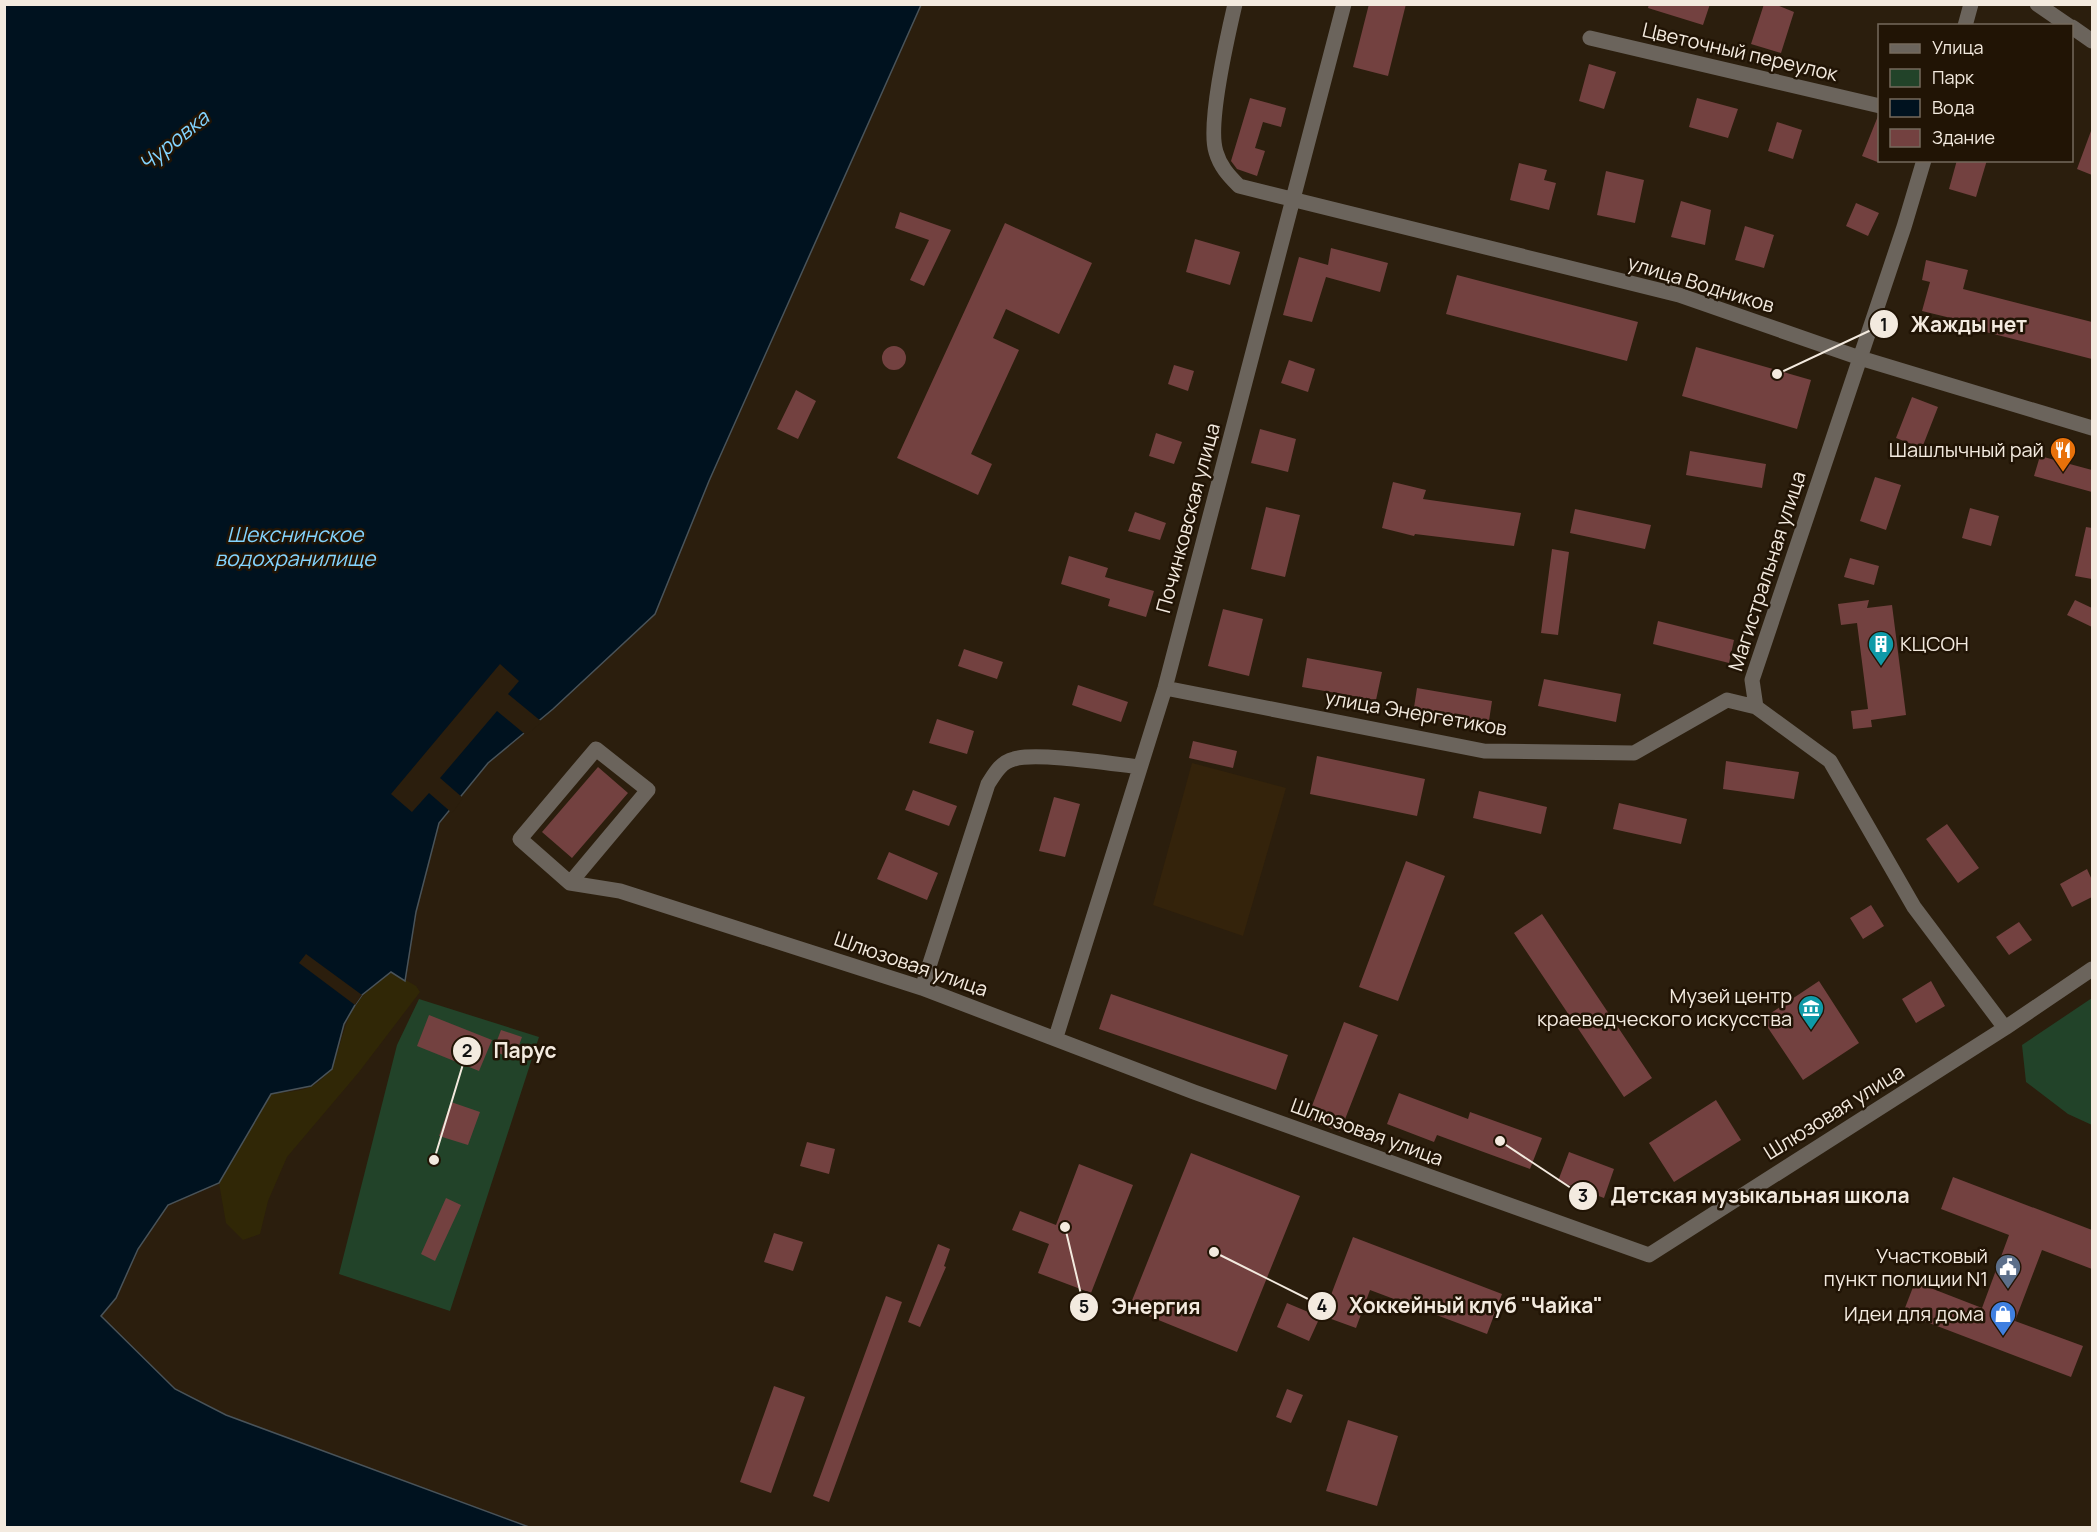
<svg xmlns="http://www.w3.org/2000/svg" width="2097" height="1532" font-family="Manrope,sans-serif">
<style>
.built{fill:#34230b}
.green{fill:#224329}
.sand{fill:#302706}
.water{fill:#00121f;stroke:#495359;stroke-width:1.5}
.pier{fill:#2b1e0d}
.building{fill:#734140}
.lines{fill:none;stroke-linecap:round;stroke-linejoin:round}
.street{stroke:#6b645c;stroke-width:15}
.labels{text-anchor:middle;stroke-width:5;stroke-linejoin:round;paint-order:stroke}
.street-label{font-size:20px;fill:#f3eadf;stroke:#211405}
.poi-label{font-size:20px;fill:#f3eadf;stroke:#211405;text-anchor:end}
.water-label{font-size:21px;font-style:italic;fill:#83d4ff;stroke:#211405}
.leader{fill:none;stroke:#f3eadf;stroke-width:2}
.callout-dot{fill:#f3eadf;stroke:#211405;stroke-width:2}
.mark-label{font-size:18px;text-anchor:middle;font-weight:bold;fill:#111}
.callout-label{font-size:21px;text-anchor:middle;font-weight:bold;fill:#f3eadf;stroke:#211405;stroke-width:5;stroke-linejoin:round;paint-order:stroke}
</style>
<rect width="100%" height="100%" fill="#2b1e0d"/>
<!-- built -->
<path class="built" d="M1192,763L1286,788L1243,936L1153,905Z"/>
<!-- green -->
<path class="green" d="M2092,998V1125L2068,1114L2026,1082L2022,1045Z
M419,999L539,1037L450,1311L339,1274L397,1045Z"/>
<!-- sand -->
<path class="sand" d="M392,972L416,986L420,992L359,1072L287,1157L268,1201L260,1234L243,1240L226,1223L219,1183L271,1094C283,1092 301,1092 312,1086C340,1072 339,1032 354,1007C363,992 378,983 392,972Z"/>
<!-- water -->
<path class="water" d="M5,5H921L709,481L655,614L553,709L488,763L439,823L416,912L405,981L391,972L362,995L355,1005L344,1024L332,1069L311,1086L271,1094L219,1183L168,1205L138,1249L116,1298L101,1316L175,1389L226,1415L529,1527L5,1528Z"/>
<!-- pier -->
<path class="pier" d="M500,664L519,681L508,694L542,722L526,735L497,711L440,778L463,798L452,813L429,793L412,812L391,794Z
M306,954L362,995L355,1005L299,963Z"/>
<!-- building -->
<path class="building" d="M1369,4H1406L1388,76L1353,67Z
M1649,4H1710L1703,25L1648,8Z
M1764,4H1774L1794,12L1781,53L1751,44Z
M1589,64L1616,72L1604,109L1579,101Z
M1250,98L1286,108L1281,127L1263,122L1255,148L1265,151L1257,176L1237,169L1231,161Z
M1697,98L1738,109L1728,138L1689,127Z
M1878,116H1880V163L1862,156Z
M1777,122L1802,130L1793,159L1768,151Z
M2091,131H2092V175L2077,169Z
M1957,160H1987L1976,197L1949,189Z
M1519,163L1547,170L1544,180L1556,183L1549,210L1510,200Z
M1606,171L1644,180L1635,223L1597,215Z
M1681,201L1711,210L1705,245L1671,237Z
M1856,203L1879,213L1868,236L1846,226Z
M900,212L951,230L924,286L910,280L929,240L895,228Z
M1005,223L1092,263L1059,334L1006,309L993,338L1019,350L971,454L992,464L978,495L897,458Z
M1745,226L1774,235L1764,268L1735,260Z
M1195,239L1240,252L1230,285L1186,272Z
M1331,248L1388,263L1380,292L1326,277L1312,322L1283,315L1299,257L1328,265Z
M1926,260L1968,270L1963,289L2092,322V359L1958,325L1959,320L1922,311L1930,282L1922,280Z
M1457,275L1638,322L1627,361L1446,314Z
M882 358a12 12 0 1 1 24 0a12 12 0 1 1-24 0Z
M1696,347L1811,380L1797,429L1682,396Z
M1289,360L1315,369L1308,392L1281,383Z
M1174,365L1194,371L1188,391L1168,384Z
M796,390L816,401L798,439L777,429Z
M1912,397L1938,407L1922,448L1896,438Z
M1260,429L1296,439L1288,472L1251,463Z
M1156,433L1182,442L1174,464L1149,456Z
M1690,451L1766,464L1762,488L1686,475Z
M2040,456L2092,470V492L2034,476Z
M1875,477L1901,485L1886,530L1860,521Z
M1393,482L1426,490L1423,499L1521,513L1514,546L1415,534L1414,536L1382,528Z
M1266,507L1300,515L1285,577L1251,569Z
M1970,508L1999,516L1991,546L1962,538Z
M1575,509L1651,525L1645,549L1570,533Z
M1135,512L1166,523L1160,540L1128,531Z
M2086,527L2092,528V579L2075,576Z
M1552,549L1569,552L1558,635L1541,633Z
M1069,556L1108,568L1105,577L1154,591L1146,617L1108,606L1110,599L1061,584Z
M1850,558L1879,566L1874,585L1844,577Z
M1869,600L1867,608L1892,605L1906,715L1871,720L1872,727L1853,729L1851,711L1868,709L1857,623L1841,625L1838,604Z
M2075,600L2092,608V627L2067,615Z
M1223,609L1263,619L1249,676L1208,666Z
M1658,621L1734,640L1729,663L1653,644Z
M964,649L1003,662L997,679L958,666Z
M1307,658L1382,672L1376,700L1302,687Z
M1544,679L1621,694L1616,722L1538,706Z
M1078,685L1128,702L1121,722L1072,705Z
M1417,688L1492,701L1488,727L1413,714Z
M937,719L974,731L967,754L929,743Z
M1193,741L1237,751L1233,768L1189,758Z
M1317,756L1425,779L1417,816L1310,794Z
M1726,761L1799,772L1794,799L1723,789Z
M598,767L628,793L572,858L542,832Z
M913,790L957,806L949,826L905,810Z
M1479,791L1547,807L1541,834L1473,818Z
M1054,797L1080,804L1065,857L1039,851Z
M1619,803L1687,819L1681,844L1613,829Z
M1947,824L1979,868L1958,883L1926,839Z
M889,852L938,873L927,900L877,879Z
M1406,861L1445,876L1398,1001L1359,987Z
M2087,869L2092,880V897L2072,907L2060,884Z
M1871,905L1884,926L1863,939L1850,918Z
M1542,914L1652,1078L1624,1097L1514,933Z
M2019,922L2032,940L2009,955L1996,937Z
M1819,981L1859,1043L1803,1080L1762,1019Z
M1931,981L1945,1006L1916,1023L1902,999Z
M1111,994L1288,1055L1276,1090L1099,1029Z
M429,1015L492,1040L479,1071L417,1046Z
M1344,1022L1378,1035L1340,1132L1307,1119Z
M501,1030L522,1037L514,1059L493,1051Z
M1399,1093L1468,1119L1470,1112L1542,1138L1530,1169L1437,1135L1434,1142L1387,1124Z
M1716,1100L1741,1140L1674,1182L1649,1143Z
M451,1102L480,1112L468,1145L439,1136Z
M807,1142L835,1149L829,1174L800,1166Z
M1569,1152L1614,1169L1604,1198L1558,1181Z
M1191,1153L1300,1196L1237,1352L1129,1308Z
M1079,1164L1133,1185L1091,1293L1038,1273L1049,1244L1012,1230L1020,1211L1056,1225Z
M1953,1177L2092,1230V1269L2042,1250L2015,1321L2083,1346L2071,1377L1903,1313L1915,1282L1982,1308L2009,1235L1941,1209Z
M446,1198L461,1205L435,1261L421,1254Z
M774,1233L803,1242L793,1271L764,1262Z
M1353,1237L1502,1294L1487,1334L1370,1290L1356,1328L1323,1316Z
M938,1244L950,1249L944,1266L946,1267L920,1327L908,1322Z
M886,1296L902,1302L829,1502L813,1496Z
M1287,1303L1320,1317L1309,1341L1277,1327Z
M774,1386L805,1397L771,1493L740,1482Z
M1287,1389L1303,1395L1291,1423L1276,1417Z
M1348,1420L1398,1436L1377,1506L1326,1491Z"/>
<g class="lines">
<!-- street -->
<path class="street" d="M1235,4C1228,34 1207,125 1216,152C1220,166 1228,175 1239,186L1679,295L1860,358L2092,428
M2037,4L2069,26
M1965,26L1971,4
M2072,27L2092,41
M1590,38L1880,106
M1924,160L1904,227L1752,680L1756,707L1830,761L1914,907L2005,1028
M1165,688L1484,751L1634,753L1727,700L1756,707
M570,883L648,790L596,749L520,839L570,883L620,891L922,988L1194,1092L1649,1255L2005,1028L2092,969
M922,988L988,784C995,773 1001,762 1014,759C1037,752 1113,764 1140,767
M1056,1037L1165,688L1344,4"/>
</g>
<!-- icons -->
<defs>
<g id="restaurant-pin" transform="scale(1.35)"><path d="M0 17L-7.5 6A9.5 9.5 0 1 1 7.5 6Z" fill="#e8710a" stroke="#211405"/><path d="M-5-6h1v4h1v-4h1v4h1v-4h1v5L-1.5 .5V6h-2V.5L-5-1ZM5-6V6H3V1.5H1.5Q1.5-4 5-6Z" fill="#fff"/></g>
<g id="building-pin" transform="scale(1.35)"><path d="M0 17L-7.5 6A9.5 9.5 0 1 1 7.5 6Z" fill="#0f9aa8" stroke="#211405"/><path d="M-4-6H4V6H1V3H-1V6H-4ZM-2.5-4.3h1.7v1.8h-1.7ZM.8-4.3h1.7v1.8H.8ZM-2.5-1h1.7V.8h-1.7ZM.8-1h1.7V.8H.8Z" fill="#fff"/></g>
<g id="museum-pin" transform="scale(1.35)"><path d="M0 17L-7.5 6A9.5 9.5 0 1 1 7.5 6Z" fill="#0f9aa8" stroke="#211405"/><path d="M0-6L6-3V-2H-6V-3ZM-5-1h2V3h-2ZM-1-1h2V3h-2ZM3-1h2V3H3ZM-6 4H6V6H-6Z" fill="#fff"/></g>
<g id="civic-pin" transform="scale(1.35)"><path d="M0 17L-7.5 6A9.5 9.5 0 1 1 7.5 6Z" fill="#5c6f8a" stroke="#211405"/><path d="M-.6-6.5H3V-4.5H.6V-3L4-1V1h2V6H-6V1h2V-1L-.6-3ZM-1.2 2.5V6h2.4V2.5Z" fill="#fff"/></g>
<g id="shop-pin" transform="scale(1.35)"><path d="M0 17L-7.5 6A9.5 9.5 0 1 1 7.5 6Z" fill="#3f7fe0" stroke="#211405"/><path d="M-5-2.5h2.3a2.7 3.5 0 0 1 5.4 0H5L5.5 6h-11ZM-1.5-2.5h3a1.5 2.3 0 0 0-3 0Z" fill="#fff"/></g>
</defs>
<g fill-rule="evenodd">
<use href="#restaurant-pin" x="2063" y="450"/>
<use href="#building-pin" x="1881" y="644"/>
<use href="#museum-pin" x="1811" y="1008"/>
<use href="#civic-pin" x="2008" y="1267"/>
<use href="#shop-pin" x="2003" y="1314"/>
</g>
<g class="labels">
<!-- street labels -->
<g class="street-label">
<text transform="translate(1740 52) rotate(13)" y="7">Цветочный переулок</text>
<text transform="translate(1701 284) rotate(17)" y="7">улица Водников</text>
<text transform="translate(1188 518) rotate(-75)" y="7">Починковская улица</text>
<text transform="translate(1767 571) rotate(-72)" y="7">Магистральная улица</text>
<text transform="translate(1416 713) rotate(10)" y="7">улица Энергетиков</text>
<text transform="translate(911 964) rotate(19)" y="7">Шлюзовая улица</text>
<text transform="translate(1834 1112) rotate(-32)" y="7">Шлюзовая улица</text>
<text transform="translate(1367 1132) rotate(20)" y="7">Шлюзовая улица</text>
</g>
<!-- poi labels -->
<g class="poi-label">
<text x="2044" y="457">Шашлычный рай</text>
<text x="1900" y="651" text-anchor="start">КЦСОН</text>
<text x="1792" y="1003">Музей центр<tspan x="1792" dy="23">краеведческого искусства</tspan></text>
<text x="1988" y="1263">Участковый<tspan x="1988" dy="23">пункт полиции N1</tspan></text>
<text x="1984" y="1321">Идеи для дома</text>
</g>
<!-- water labels -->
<g class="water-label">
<text transform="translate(174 141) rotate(-39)" y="7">Чуровка</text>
<text x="295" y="542">Шекснинское<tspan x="295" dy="24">водохранилище</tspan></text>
</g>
</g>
<!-- callouts -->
<path class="leader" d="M1777 374L1884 324M434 1160L467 1051M1500 1141L1583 1196M1214 1252L1322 1306M1065 1227L1084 1307"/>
<g class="callout-dot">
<circle cx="1777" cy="374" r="6"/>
<circle cx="434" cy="1160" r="6"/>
<circle cx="1500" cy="1141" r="6"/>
<circle cx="1214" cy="1252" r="6"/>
<circle cx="1065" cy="1227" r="6"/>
<circle cx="1884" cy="324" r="15"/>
<circle cx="467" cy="1051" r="15"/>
<circle cx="1583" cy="1196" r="15"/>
<circle cx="1322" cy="1306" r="15"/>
<circle cx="1084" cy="1307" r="15"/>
</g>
<g class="mark-label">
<text x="1884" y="331">1</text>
<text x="467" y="1057">2</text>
<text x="1583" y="1202">3</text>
<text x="1322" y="1312">4</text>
<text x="1084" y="1313">5</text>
</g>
<g class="callout-label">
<text x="1969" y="332">Жажды нет</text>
<text x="525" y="1058">Парус</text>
<text x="1760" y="1203">Детская музыкальная школа</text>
<text x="1476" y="1313">Хоккейный клуб "Чайка"</text>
<text x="1156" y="1314">Энергия</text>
</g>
<!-- border -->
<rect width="2097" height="1532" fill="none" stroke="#f3eadf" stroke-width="12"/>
<!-- legend -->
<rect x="1878" y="24" width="195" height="138" fill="#211405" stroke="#756a5c" stroke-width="1.5"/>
<rect x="1890" y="44" width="30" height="9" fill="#6b645c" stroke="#756a5c" stroke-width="1.5"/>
<text x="1932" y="54" font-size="18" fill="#f3eadf">Улица</text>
<rect x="1890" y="69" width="30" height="18" fill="#224329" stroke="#756a5c" stroke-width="1.5"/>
<text x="1932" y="84" font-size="18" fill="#f3eadf">Парк</text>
<rect x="1890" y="99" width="30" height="18" fill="#00121f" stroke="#756a5c" stroke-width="1.5"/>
<text x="1932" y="114" font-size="18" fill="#f3eadf">Вода</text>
<rect x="1890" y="129" width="30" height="18" fill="#734140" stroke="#756a5c" stroke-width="1.5"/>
<text x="1932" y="144" font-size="18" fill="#f3eadf">Здание</text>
</svg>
